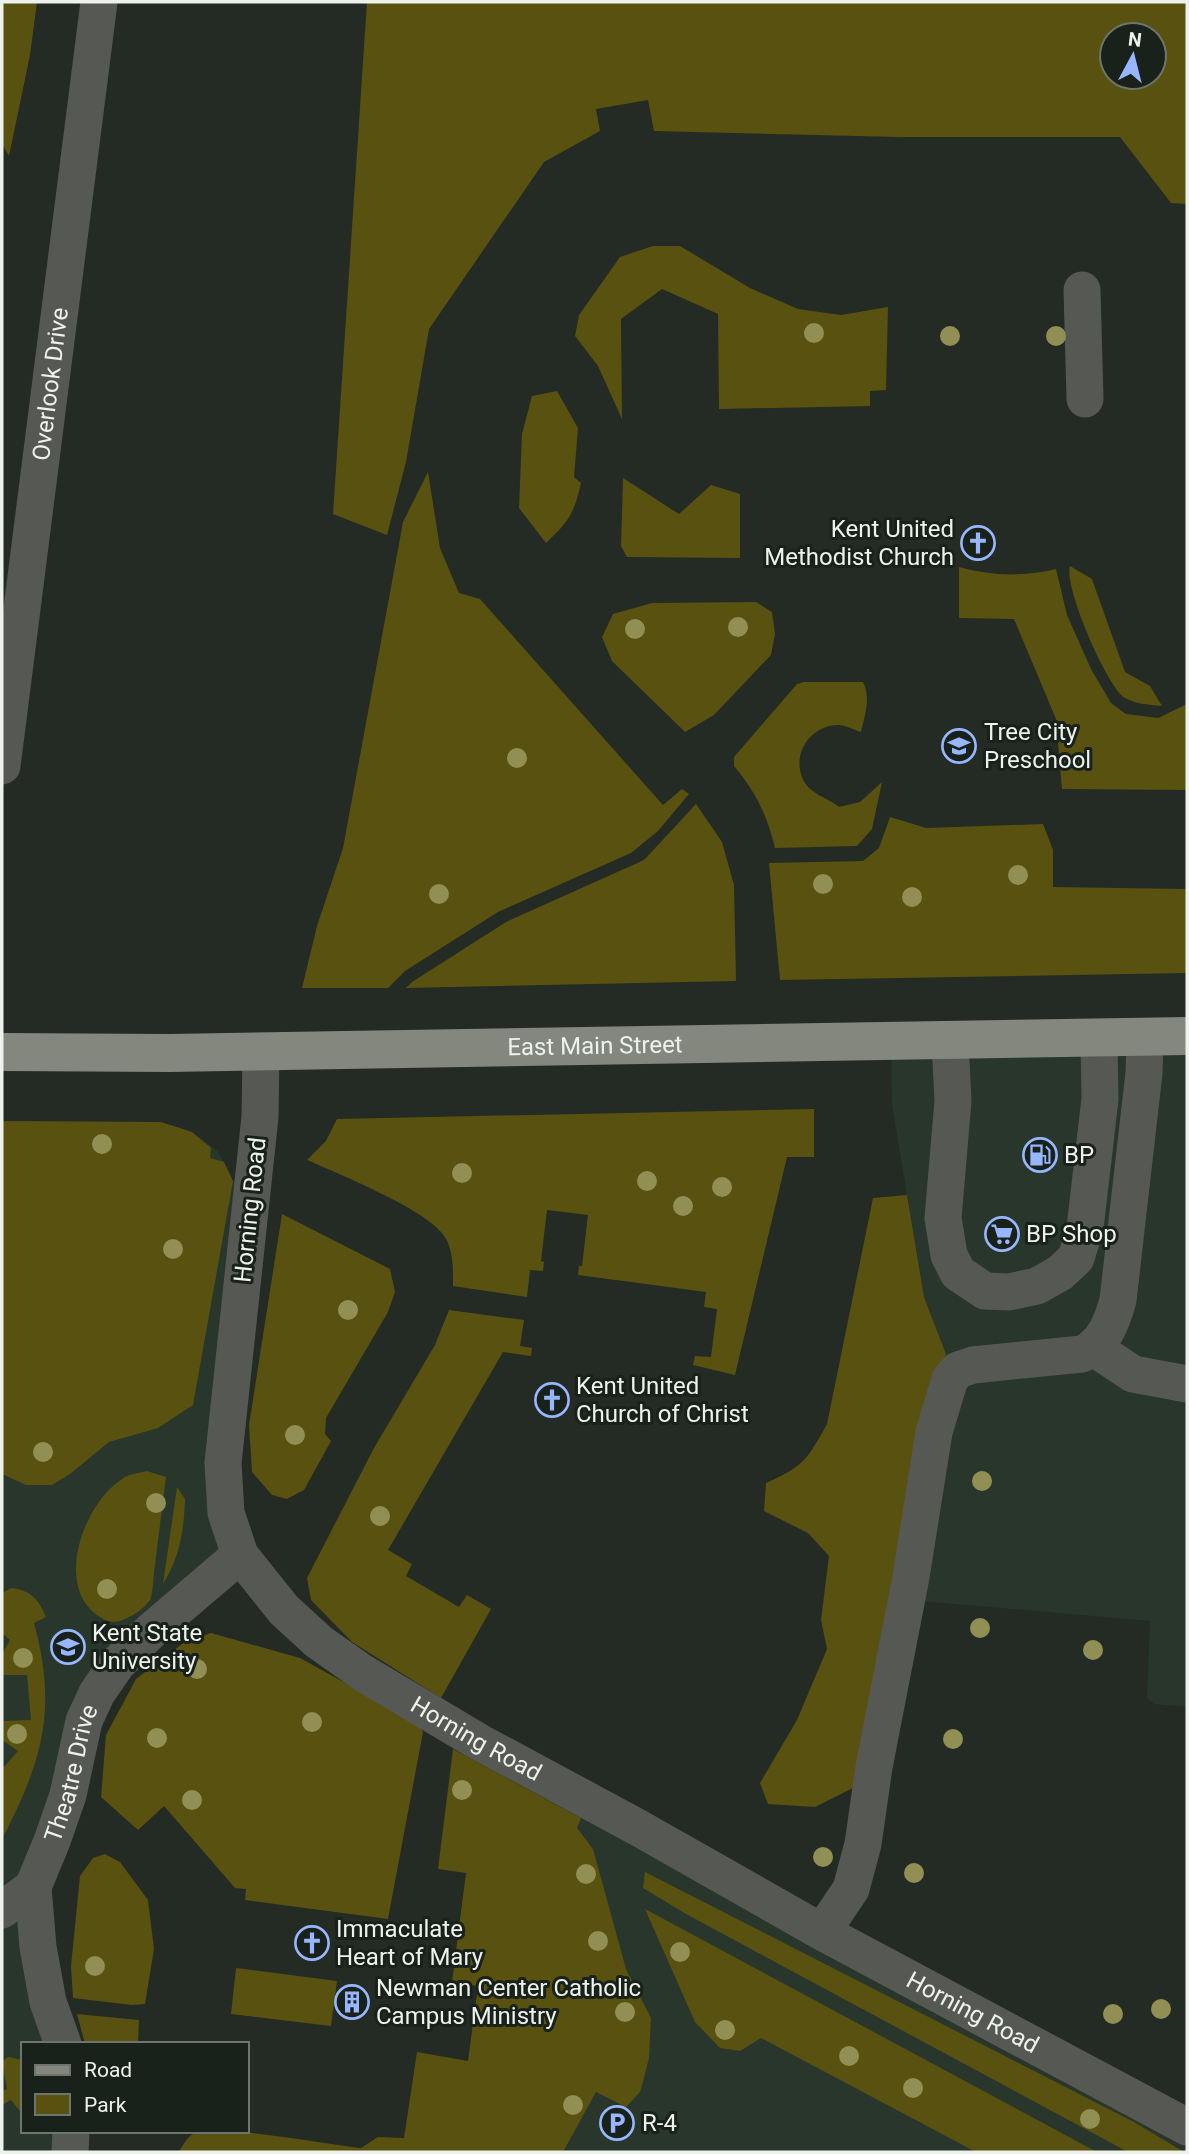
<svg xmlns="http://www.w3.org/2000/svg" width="1189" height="2154" font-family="Roboto,sans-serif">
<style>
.built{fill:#29362b}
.green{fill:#585110;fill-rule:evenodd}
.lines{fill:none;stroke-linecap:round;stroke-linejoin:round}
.minor{stroke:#565854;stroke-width:37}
.major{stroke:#83877e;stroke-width:38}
.tree{fill:#918f54}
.labels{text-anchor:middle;stroke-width:6;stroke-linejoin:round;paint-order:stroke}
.street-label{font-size:24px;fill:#edf2ed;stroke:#19211b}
.poi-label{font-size:24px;fill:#edf2ed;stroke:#19211b;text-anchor:start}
</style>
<rect width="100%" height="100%" fill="#232b24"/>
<!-- built -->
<path class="built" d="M1187,1036V1707L1154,1704L1147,1698L1150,1621L921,1601L898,1644L946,1354L924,1297L892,1105L891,1041Z
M2,1121L161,1122L192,1132L218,1151L233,1181L253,1179L225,1447L240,1555L117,1664L33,1887L63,2044H23V2131H71L70,2152H2Z
M569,1792L1187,2126V2152H494L524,1963Z"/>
<!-- green -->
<path class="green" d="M2,2H37L30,55L9,156L2,144Z
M367,2H1187V204L1171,203L1120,137H899L654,131L648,100L596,109L600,131L544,162L429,329L406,462L387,535L333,514ZM1112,35H1154V77H1112Z
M653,246H680L750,288L798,309L841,315L888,307L886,390L870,391V406L719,409L718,314L662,289L621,319L622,419L598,366L575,336L579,315L620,257Z
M557,391L578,428L574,477L581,483C574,514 569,521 546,543L519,508L522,434L532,396Z
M428,472L440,548L459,593L480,599L663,805L682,789L689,794L658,831L631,853L498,912L405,971L388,988H302L317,926L343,848L403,522Z
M623,478L679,514L711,485L740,494V558L627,557L621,546Z
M1070,566L1092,579L1125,672L1150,686L1162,706C1150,705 1136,704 1125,698C1107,687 1063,585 1070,566Z
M959,567C991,576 1023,577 1056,569L1067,615L1091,669L1111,703L1126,714L1158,718L1187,704V790L1062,789L1056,719L1014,619L959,618Z
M756,602L772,612L775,634L771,655L714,715L685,732L612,661L602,637L613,614L652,603Z
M804,682H863C871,698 865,715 861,732C855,730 847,726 840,725C813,724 792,751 802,777C808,794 827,797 839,807L860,802L882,782L872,829L857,846L775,848C766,813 757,794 734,766V757L797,684Z
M696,804L722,842L734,885L736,981L406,988L412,982L506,922L644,860Z
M890,817L926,828L1043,824L1053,850V887L1187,889V973L780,980L769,863L863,861L879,848Z
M814,1109V1157H787L735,1375L693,1365L695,1356L711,1357L717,1309L704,1307L706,1292L578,1275L579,1266H582L588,1215L547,1210L541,1261L544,1262L543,1271L530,1270L527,1297L453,1286C453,1268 454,1248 442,1233C422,1208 339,1174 307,1160L326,1141L337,1119Z
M2,1121L161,1122L192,1132L211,1148L210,1158L224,1162L233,1181L193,1405L158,1428L109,1442L70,1474L52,1485H26L2,1474Z
M907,1195L924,1297L946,1354L931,1450L853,1788L815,1807L768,1804L760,1783L797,1720L827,1649L821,1620L829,1556L808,1533L764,1511L766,1483C804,1466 807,1460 827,1424L873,1198Z
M282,1214L390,1269L395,1292L388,1312L326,1418L325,1434L331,1441L304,1490L287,1499L272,1495L252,1472L249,1425Z
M449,1310L524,1320L520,1346L532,1348L531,1356L503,1352L388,1550L412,1564L406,1576L459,1607L467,1595L491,1609L441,1698L352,1642L311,1600L307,1578L374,1448L435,1345Z
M147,1471L166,1477C162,1509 158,1541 154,1573C153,1581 153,1593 150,1600C146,1606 136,1614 129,1617C119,1623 110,1624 100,1617C53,1588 83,1504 122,1479C128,1474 140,1473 147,1471Z
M177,1487L185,1499C184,1530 180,1557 163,1584Z
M11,1588C31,1590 39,1600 46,1617L34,1623C58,1710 42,1762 2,1839V1769L18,1751L2,1740V1721L31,1720L27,1675H2V1654L10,1640L2,1633V1593Z
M211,1633L300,1658L418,1723L423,1732L388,1919L245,1900L246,1889L235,1888L164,1806L138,1830L101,1797L106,1735L136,1679L186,1641Z
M453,1749L581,1818L577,1828L593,1849L626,1969L651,2018L649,2058L644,2078L640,2092L626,2107L596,2092L563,2152H179C183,2145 188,2135 197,2132C217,2124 332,2145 361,2148L378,2137L404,2138L417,2052L468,2061L478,1986L452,1982L466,1873L438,1869Z
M105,1854L120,1862L148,1900L154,1949L145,2004L132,2005L73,1998L71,1966L80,1876L93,1858Z
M645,1872L1134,2122L1184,2152H1128L686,1914L643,1888Z
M645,1909L1097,2152H976L761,2038L740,2051L720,2048L695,2022Z
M236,1968L337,1981L331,2026L231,2014Z
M77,2014L139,2020L138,2044H85Z
M8,2057L23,2060V2115L11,2100L2,2105V2091L7,2089L2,2061Z"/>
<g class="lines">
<!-- minor -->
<g class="minor">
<path d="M1082,290L1085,399"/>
<path id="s1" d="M2,766L99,2"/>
<path d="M950,1040L953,1101L943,1218L949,1255L958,1273L985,1291L1009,1292L1037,1286L1060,1273L1076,1258L1085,1228L1100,1099L1099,1038"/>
<path id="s2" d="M261,1052L260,1117L223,1463L226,1513L240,1555L284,1610L319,1642L363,1673L479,1742L637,1827L822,1932L1187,2127"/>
<path d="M1094,1348L1133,1374L1187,1384"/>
<path d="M33,1887L38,1947L48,2002L63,2044"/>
<path id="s3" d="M2,1910L33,1887L52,1841L68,1795L84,1721L97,1693L117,1664L152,1630L240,1555"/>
<path d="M822,1932L851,1889L863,1844L874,1767L911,1577L934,1432L950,1379L958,1370L973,1365L1082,1354C1104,1344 1112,1322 1118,1300L1144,1073L1145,1037"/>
<path d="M70,2152L71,2131"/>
</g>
<!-- major -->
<path class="major" id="s4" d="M2,1052L169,1053L1187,1036"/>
</g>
<!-- trees -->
<g class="tree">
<circle cx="814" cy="333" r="10"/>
<circle cx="950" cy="336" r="10"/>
<circle cx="1056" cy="336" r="10"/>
<circle cx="738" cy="627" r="10"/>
<circle cx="635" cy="629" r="10"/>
<circle cx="517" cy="758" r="10"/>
<circle cx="1018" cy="875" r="10"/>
<circle cx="823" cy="884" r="10"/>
<circle cx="439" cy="894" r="10"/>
<circle cx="912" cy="897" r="10"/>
<circle cx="102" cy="1144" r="10"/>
<circle cx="462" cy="1173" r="10"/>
<circle cx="647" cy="1181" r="10"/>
<circle cx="722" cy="1187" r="10"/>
<circle cx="683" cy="1206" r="10"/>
<circle cx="173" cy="1249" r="10"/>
<circle cx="348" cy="1310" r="10"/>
<circle cx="295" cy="1435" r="10"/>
<circle cx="43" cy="1452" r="10"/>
<circle cx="982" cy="1481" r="10"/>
<circle cx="156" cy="1503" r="10"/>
<circle cx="380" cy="1516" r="10"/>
<circle cx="107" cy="1589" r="10"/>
<circle cx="980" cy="1628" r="10"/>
<circle cx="1093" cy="1650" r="10"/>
<circle cx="23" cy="1658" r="10"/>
<circle cx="197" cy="1669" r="10"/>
<circle cx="312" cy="1722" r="10"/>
<circle cx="17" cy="1734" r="10"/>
<circle cx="157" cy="1738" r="10"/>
<circle cx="953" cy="1739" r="10"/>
<circle cx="462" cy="1790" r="10"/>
<circle cx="192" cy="1800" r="10"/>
<circle cx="823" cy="1857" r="10"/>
<circle cx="914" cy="1873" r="10"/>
<circle cx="586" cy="1874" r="10"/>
<circle cx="598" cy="1941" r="10"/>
<circle cx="680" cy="1952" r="10"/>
<circle cx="95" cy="1966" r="10"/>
<circle cx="1161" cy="2009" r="10"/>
<circle cx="625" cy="2012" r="10"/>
<circle cx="1113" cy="2014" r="10"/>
<circle cx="725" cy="2030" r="10"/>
<circle cx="849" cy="2056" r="10"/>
<circle cx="913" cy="2088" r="10"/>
<circle cx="573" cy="2105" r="10"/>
<circle cx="1090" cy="2119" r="10"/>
</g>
<!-- icons -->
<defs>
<g id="church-ring" transform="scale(1.75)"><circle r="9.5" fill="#19211b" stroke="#97b6fd" stroke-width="1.5"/><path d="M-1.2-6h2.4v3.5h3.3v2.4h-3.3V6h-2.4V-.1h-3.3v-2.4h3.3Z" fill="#97b6fd"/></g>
<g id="school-ring" transform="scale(1.75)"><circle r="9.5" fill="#19211b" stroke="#97b6fd" stroke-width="1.5"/><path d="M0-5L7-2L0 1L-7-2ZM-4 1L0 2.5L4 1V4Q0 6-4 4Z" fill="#97b6fd"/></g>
<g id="fuel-ring" transform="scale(1.75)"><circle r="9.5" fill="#19211b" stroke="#97b6fd" stroke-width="1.5"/><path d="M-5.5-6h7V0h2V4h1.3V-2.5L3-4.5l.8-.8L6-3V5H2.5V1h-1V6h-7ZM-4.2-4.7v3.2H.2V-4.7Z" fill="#97b6fd"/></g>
<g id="supermarket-ring" transform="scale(1.75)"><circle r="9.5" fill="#19211b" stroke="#97b6fd" stroke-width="1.5"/><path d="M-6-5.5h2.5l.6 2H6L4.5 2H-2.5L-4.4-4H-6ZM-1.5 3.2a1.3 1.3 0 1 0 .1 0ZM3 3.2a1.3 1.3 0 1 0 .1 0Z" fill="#97b6fd"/></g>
<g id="university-ring" transform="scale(1.75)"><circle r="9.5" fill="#19211b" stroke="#97b6fd" stroke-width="1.5"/><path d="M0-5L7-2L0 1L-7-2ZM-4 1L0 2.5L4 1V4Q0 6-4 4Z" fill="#97b6fd"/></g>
<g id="building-ring" transform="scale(1.75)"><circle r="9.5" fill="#19211b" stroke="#97b6fd" stroke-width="1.5"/><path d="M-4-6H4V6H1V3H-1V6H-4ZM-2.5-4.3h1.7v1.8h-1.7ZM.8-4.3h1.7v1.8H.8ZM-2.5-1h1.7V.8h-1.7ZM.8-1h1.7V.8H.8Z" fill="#97b6fd"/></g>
<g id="parking-ring" transform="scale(1.75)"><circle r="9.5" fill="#19211b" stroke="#97b6fd" stroke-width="1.5"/><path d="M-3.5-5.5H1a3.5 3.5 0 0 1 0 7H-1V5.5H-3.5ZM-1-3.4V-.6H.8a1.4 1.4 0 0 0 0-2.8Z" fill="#97b6fd"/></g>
</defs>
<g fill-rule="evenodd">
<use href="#church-ring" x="978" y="543"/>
<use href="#school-ring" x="959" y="746"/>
<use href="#fuel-ring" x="1040" y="1155"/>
<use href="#supermarket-ring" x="1002" y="1234"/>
<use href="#church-ring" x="552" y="1400"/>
<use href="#university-ring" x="68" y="1647"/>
<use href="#church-ring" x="312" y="1943"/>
<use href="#building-ring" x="352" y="2002"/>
<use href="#parking-ring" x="617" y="2123"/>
</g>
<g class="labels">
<!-- street labels -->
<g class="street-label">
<text dy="8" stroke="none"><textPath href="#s1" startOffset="385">Overlook Drive</textPath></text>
<text dy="8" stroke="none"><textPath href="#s4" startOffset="593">East Main Street</textPath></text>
<text transform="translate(250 1210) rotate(-84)" y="8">Horning Road</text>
<text dy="8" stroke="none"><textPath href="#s2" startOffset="810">Horning Road</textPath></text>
<text dy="8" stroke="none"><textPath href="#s3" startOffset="159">Theatre Drive</textPath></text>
<text dy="8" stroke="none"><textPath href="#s2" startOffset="1377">Horning Road</textPath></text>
</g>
<!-- poi labels -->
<g class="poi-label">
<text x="954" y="537" text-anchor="end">Kent United<tspan x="954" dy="28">Methodist Church</tspan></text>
<text x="984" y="740">Tree City<tspan x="984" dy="28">Preschool</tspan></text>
<text x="1064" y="1163">BP</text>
<text x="1026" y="1242">BP Shop</text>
<text x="576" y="1394">Kent United<tspan x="576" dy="28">Church of Christ</tspan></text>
<text x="92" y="1641">Kent State<tspan x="92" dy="28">University</tspan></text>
<text x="336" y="1937">Immaculate<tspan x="336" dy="28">Heart of Mary</tspan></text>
<text x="376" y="1996">Newman Center Catholic<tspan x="376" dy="28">Campus Ministry</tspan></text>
<text x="642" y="2131">R-4</text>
</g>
</g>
<!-- border -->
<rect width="1189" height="2154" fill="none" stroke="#edf2ed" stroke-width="7"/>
<!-- legend -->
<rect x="21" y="2042" width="228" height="91" fill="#19211b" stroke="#6e756f" stroke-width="2"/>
<rect x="35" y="2065" width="35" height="10" fill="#83877e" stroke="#6e756f" stroke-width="2"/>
<text x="84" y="2077" font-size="21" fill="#edf2ed">Road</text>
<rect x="35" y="2094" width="35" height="21" fill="#585110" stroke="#6e756f" stroke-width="2"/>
<text x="84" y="2112" font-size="21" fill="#edf2ed">Park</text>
<!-- north arrow -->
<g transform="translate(1133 56) rotate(7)"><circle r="33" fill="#19211b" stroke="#6e756f" stroke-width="2"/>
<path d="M0-5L12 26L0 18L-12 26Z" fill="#97b6fd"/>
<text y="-10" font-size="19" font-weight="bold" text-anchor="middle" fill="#edf2ed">N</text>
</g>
</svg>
